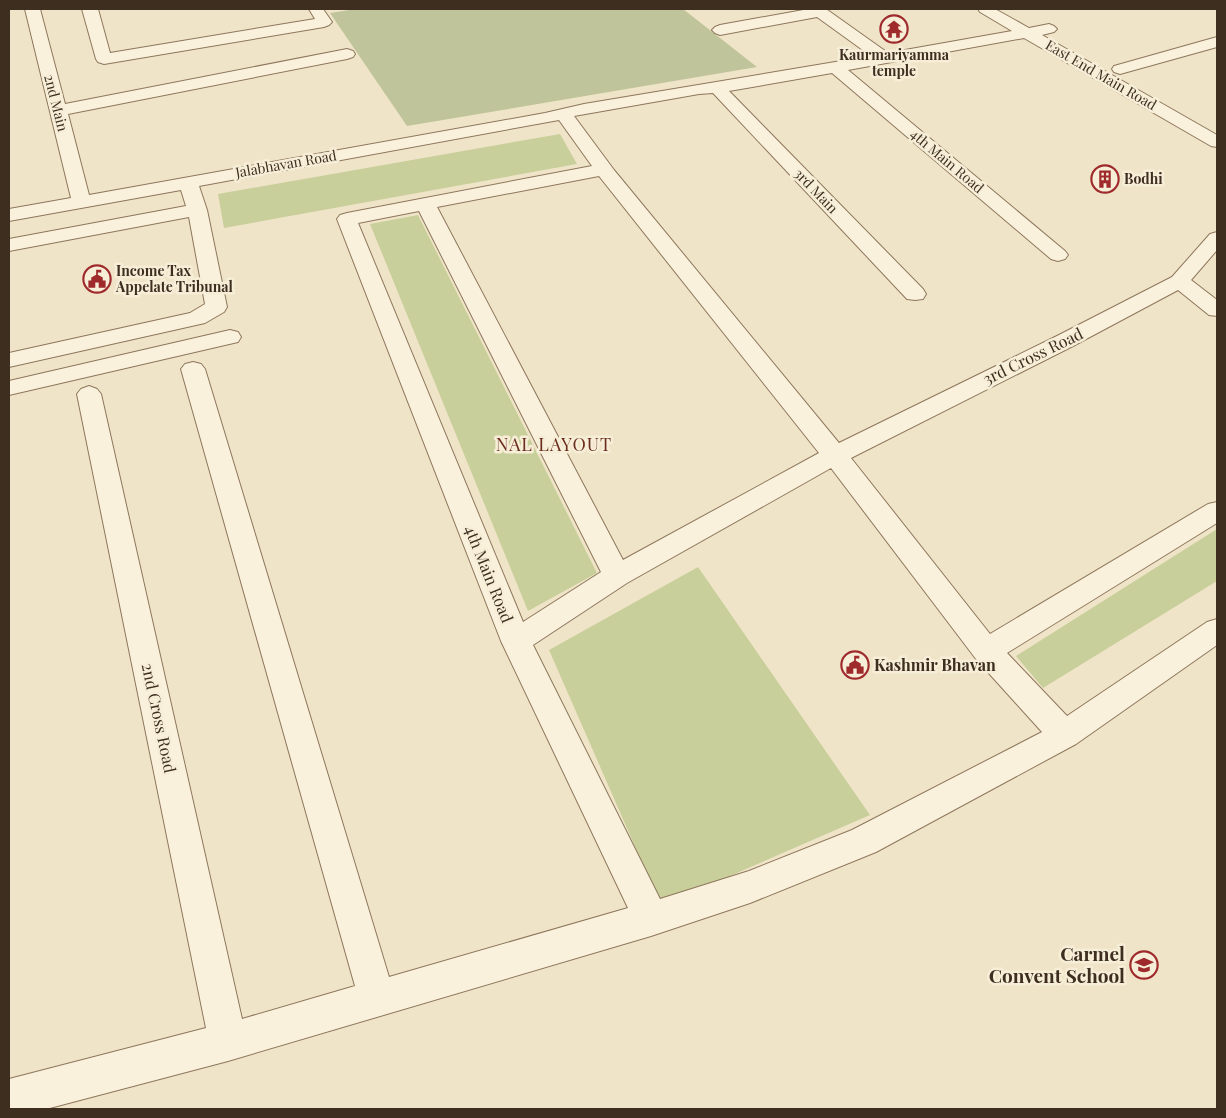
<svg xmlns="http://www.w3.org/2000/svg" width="1226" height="1118" font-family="'Playfair Display',serif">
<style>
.green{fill:#c9cf9b}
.cemetery{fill:#bfc49a}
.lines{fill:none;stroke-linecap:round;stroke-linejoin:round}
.minor-casing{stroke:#8d765c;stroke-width:2}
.minor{fill:#faf1dc;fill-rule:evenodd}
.labels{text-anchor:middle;stroke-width:5;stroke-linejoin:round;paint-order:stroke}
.far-poi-label{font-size:14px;font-weight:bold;fill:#3d2e20;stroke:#f7eed8;text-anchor:start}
.far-street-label{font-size:14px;fill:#3d2e20;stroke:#f7eed8}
.street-label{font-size:16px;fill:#3d2e20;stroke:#f7eed8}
.poi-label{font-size:16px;font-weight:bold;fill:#3d2e20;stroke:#f7eed8;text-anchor:start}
.neighbourhood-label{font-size:18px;letter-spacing:1px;fill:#6b2e1e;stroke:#f7eed8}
.near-poi-label{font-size:19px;font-weight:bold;fill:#3d2e20;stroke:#f7eed8;text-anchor:end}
</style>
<rect width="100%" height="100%" fill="#f0e4c8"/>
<!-- green -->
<path class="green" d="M560,134L577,164L224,228L218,194Z
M418,215L597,573L528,611L370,224Z
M1217,529V581L1043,688L1016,656Z
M698,567L870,815L661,906L549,650Z"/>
<!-- cemetery -->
<path class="cemetery" d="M356,9H683L757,67L407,126L330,13Z"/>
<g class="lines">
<!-- minor casing -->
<g class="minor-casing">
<path id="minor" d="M25,9H40L65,104L347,49L353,51L355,54L353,57L347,59L68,114L89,195L545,113L584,104L871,56L817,17L720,35L715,33L712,30L715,27L720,25L809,9H826L888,53L1012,31L980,12L978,9H995L1029,28L1049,24L1054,26L1057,29L1054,32L1042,35L1217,135V147L1211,146L1024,38L848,70L1065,251L1068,255L1065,259L1058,261L1051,259L832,73L729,91L923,289L926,294L923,299L915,300L907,299L713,93L699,94L574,116L614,170L839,443L1057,336L1172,277L1210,234L1217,232V250L1191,280L1217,300V316L1209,315L1178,290L1073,346L851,458L990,634L1208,504L1217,502V523L1007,653L1067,716L1207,622L1217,619V645L1076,744L876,852L750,903L651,936L228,1061L46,1109H9V1079L206,1028L77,394L81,389L89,386L97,389L101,394L242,1019L355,986L181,369L185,364L193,362L201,364L205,369L389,977L628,908L501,641L337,219L340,215L347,213L592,166L559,120L199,186L207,210L227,307L224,312L205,323L9,367V353L190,313L205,304L189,217L9,251V239L186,206L181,190L9,221V209L71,198ZM599,176L819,453L623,560L437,207ZM419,211L601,572L523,622L358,223ZM831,468L976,659L1042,732L852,830L749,871L660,899L533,645L627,583Z
M82,9H98L110,53L315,19L309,9H323L332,22L329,25L324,27L104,64L98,62L96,59Z
M1217,37V47L1120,74L1114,72L1112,69L1114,66Z
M230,330L238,332L241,337L238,342L9,395V381Z"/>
</g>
<!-- minor -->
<use href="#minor" class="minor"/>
</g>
<!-- icons -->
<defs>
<g id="temple-ring" transform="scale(1.4375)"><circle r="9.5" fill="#f7eed8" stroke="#9e2a2b" stroke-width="1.5"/><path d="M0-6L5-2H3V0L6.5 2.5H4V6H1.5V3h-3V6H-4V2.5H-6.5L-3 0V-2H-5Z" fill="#9e2a2b"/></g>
<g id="building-ring" transform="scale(1.4375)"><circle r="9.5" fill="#f7eed8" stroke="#9e2a2b" stroke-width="1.5"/><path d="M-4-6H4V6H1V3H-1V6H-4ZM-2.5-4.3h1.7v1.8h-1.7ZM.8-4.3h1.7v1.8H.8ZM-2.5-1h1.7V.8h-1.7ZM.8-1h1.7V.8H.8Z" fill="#9e2a2b"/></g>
<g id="civic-ring" transform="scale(1.4375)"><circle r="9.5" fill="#f7eed8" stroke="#9e2a2b" stroke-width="1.5"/><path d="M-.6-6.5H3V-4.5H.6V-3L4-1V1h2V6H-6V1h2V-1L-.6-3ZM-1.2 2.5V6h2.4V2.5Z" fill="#9e2a2b"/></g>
<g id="school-ring" transform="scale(1.4375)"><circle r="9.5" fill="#f7eed8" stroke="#9e2a2b" stroke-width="1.5"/><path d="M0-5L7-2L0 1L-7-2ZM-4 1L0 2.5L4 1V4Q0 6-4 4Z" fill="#9e2a2b"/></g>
</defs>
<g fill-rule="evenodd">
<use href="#temple-ring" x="894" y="29"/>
<use href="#building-ring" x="1105" y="179"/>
<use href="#civic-ring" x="97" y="279"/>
<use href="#civic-ring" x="855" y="665"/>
<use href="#school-ring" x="1144" y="965"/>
</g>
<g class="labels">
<!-- far-poi labels -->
<g class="far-poi-label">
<text x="894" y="60" text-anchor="middle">Kaurmariyamma<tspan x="894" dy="16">temple</tspan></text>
<text x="1124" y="184">Bodhi</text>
<text x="116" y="276">Income Tax<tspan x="116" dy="16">Appelate Tribunal</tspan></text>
</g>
<!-- far-street labels -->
<g class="far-street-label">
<text transform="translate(1101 75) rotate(30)" y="5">East End Main Road</text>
<text transform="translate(56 103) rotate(76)" y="5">2nd Main</text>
<text transform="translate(947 161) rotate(40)" y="5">4th Main Road</text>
<text transform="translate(286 164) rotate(-10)" y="5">Jalabhavan Road</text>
<text transform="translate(816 191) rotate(46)" y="5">3rd Main</text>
</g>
<!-- street labels -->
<g class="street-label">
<text transform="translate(1033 356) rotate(-26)" y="6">3rd Cross Road</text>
<text transform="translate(489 574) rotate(68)" y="6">4th Main Road</text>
<text transform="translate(159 718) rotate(78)" y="6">2nd Cross Road</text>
</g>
<!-- poi labels -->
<g class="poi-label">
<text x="874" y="671">Kashmir Bhavan</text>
</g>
<!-- neighbourhood labels -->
<g class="neighbourhood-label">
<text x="554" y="451">NAL LAYOUT</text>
</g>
<!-- near-poi labels -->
<g class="near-poi-label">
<text x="1125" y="961">Carmel<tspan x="1125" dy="22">Convent School</tspan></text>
</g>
</g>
<!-- border -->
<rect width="1226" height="1118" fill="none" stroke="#3d2e20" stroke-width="20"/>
</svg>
